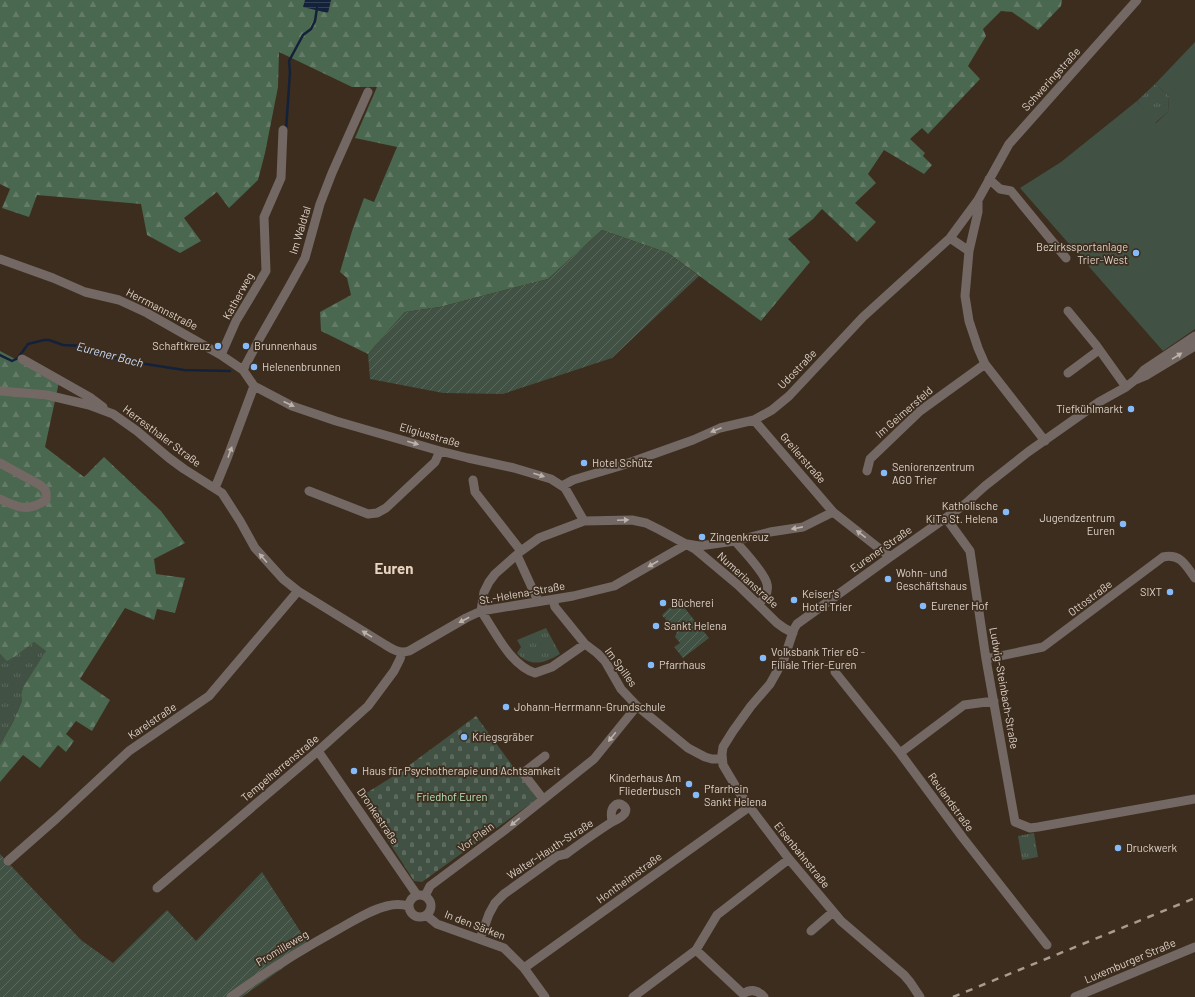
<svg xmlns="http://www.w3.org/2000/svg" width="1195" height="997" font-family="Barlow,sans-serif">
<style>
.grass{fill:url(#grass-tufts)}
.forest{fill:url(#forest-firs)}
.cemetery{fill:url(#cemetery-stones)}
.garden{fill:url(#garden-furrows)}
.pitch{fill:#415143}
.water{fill:url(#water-rules)}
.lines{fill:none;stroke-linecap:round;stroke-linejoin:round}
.stream{stroke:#13223a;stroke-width:2.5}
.minor{stroke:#736863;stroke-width:9}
.rail{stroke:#a89b90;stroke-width:2.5;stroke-dasharray:7 7;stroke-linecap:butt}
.oneway{fill:#beb3ab}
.poi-dot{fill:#86bbfb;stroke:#3d2d1e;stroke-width:1.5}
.labels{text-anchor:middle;stroke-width:3.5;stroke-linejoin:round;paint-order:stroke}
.street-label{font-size:11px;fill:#ded3ca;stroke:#3d2d1e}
.poi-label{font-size:11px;fill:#ded3ca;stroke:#3d2d1e;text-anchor:start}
.park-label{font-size:11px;fill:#b3e8bc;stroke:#3d2d1e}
.water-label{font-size:12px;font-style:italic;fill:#c9ddfc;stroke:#3d2d1e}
.district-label{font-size:15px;font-weight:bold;fill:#e8d3c0;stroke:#3d2d1e}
</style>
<defs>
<pattern id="grass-tufts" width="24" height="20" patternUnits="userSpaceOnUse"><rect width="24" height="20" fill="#415143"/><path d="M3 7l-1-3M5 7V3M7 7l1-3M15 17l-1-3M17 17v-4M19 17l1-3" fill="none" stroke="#5c695d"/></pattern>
<pattern id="forest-firs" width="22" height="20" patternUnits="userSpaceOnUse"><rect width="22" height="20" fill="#4a674f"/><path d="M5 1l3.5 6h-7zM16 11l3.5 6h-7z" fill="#647c67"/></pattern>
<pattern id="cemetery-stones" width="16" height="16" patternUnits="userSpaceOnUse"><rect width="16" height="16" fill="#415143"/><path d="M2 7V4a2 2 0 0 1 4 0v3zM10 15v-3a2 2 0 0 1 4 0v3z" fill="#5c695d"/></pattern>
<pattern id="garden-furrows" width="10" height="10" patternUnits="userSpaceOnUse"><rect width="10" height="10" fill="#415143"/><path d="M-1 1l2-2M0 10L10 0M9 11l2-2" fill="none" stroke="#5c695d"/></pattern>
<pattern id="water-rules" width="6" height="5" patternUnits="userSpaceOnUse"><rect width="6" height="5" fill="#13223a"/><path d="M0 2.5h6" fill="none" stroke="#354155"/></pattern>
</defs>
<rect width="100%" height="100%" fill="#3d2d1e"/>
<!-- grass -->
<path class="grass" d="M1155,84L1169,96L1168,112L1155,123L1137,101Z
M546,628L560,654C545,663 530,668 517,653L521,647L517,640Z
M34,642L47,651L23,687L21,695L22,701L13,722L0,745V654L7,660L16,656Z
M1034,833L1038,857L1022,860L1018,836Z"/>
<!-- forest -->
<path class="forest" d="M0,0H1062L1061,6L1038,30L1012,12L1001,11L983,29L986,36L968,66L980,79L928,134L922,128L910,139L925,153L923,156L932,165L924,174L884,150L868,174L876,183L855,203L876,222L857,242L822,209L813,219L788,239L810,262L761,321L668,253L602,230L548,279L440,307L405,312L368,354L321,331L320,312L351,295L347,278L340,272L352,231L364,198L374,202L397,147L355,138L377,87H352L279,52L278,87L265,153L258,180L229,208L217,192L184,218L201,241L180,253L147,235L141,204L37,195L29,217L2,208L10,189L0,184Z
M0,351L59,382L45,447L84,477L104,457L161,511L185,543L154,559L156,574L185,578L175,613L157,609L154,620L125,608L80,679L110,700L92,731L76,721L66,734L74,741L66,752L58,745L40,768L23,755L0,782V745L13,722L22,701L21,695L23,687L46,651L34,642L16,656L7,661L0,654Z"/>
<!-- cemetery -->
<path class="cemetery" d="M476,716L537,799L422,882L414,881L360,797L400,772Z"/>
<!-- garden -->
<path class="garden" d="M602,230L668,253L699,276L612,358L503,394L443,393L370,379L368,354L405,312L440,307L548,279Z
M678,600L709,638L683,658L674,647L680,643L675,637L677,632L671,627L672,625L671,626L665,619L666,617L664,618L662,615Z
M0,854L81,940L113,963L167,910L196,941L262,872L311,948L242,997H0Z"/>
<!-- pitch -->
<path class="pitch" d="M1195,42V329L1163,351L1020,188L1061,162L1137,101L1156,123L1168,112L1169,96L1155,84Z"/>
<!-- water -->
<path class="water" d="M305,0H331L328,13L303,7Z"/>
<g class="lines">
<!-- stream -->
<path class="stream" d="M286,130L290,72L289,61L303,35L311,29L315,21L317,8
M0,355L12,361L18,358L28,344L44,340H49L63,345L83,346L125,361L139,363L184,370L230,371"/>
<!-- minor -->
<path class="minor" d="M989,179L1000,189L1011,191L1066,258
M950,238L969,251L965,296L969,321L978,348L985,364L1045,441
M969,251L978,212V200
M0,259L53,278L85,292L119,300L147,313L221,355L243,370L254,386L292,406L336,421L440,451L468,458L514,468L551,479L565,488L584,521
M1068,311L1096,345L1126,387
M221,355L236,321L266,271L264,217L281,178L283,130
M22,359L91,398L103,407
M243,370L261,336L289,287L305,258L320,204L332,173L368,92
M1068,373L1099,350
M1136,379L1144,370L1195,336
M0,391L47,395L89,405L113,414L137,431L169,458L184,469L222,493L240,521L255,548L283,579L298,591L384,644C392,649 399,654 409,651L466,618L481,611L573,596L614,586L687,544L699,546L735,541L770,532L803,527L833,512
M754,420L833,512L890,557
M0,463L40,485C46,489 47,492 46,500C28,512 19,508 0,499
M867,471L870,459L920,411L985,364
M473,480L475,492L521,551
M562,486L573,480L620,466L693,440L720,428L754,420L772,410L789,396L863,317L950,238L978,200L1009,144L1137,0
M215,488L228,456L254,386
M309,491L368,514L377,513L386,508L435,462L440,451
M946,518L970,551L986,659L1015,822L1030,828L1038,827L1195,799
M735,541C743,550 765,573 767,584C769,592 764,599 759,604
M517,555L538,601
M553,600L555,607L585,644L597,653L605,661L621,689L637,706L688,748L705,757L712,759H722
M585,644L552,667L535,673C510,665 495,631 481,611L484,592L489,582L495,574L521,551L539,538L584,521L632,520L646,523L660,530L695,549L738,585L777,623L784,628L793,633
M986,659L1043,647L1163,557C1181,553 1186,566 1195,578
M835,672L900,753L963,838L1047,945
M318,751L417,895
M900,753L964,705L994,701
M543,799L523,773L545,756
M8,861L57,818L129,751L209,696L298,591
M157,888L318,751L368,706L394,671L400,659L402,652
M409 906a11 11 0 1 1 22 0a11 11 0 1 1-22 0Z
M425,896L430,886L505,830L594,759L637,706
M426,915L437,924L504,948L524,968L545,997
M811,931L833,912
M480,939L489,914L495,903L504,894L557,856L566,854C581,843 596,832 612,822C616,820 623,817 625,813C628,807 621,803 617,804C610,808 611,815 612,822
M696,950L743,994C751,988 758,990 764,997
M524,968L749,807
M231,997C265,972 301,950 337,930C353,921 370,910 387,906C395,904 401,904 408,906
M633,997L696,950L717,915L789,859
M920,997L910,982L904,975L841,921L789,859L755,814L739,792L723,765L722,754L723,747L733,731L751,706L770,684L784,659L794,629L797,624L890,557L964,505L985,486L1028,452L1099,402L1126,387L1135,380L1147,375L1195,346
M1075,997L1195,947"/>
<!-- rail -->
<path class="rail" d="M953,997L1195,898"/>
</g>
<!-- one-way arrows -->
<defs><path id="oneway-solid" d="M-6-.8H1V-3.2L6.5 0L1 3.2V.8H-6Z"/></defs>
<g class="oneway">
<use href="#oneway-solid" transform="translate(1177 356) rotate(-32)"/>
<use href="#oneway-solid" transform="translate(289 404) rotate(25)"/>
<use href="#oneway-solid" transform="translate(716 430) rotate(158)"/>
<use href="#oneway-solid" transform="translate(413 443) rotate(16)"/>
<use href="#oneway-solid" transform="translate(230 452) rotate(-70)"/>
<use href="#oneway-solid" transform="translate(539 475) rotate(18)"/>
<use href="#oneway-solid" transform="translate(623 520) rotate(-2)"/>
<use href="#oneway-solid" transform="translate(797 528) rotate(169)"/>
<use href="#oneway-solid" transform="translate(861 534) rotate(-143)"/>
<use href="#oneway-solid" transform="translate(263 558) rotate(-131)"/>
<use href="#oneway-solid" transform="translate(653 564) rotate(150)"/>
<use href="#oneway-solid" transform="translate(464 620) rotate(152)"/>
<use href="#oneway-solid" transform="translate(367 634) rotate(-148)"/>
<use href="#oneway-solid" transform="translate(612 737) rotate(129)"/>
<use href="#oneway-solid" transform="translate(515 822) rotate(141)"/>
</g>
<!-- markers -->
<g class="poi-dot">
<circle cx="1136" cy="253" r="4"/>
<circle cx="218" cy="346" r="4"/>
<circle cx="246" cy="346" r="4"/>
<circle cx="254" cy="367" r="4"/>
<circle cx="1131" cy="409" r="4"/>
<circle cx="584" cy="463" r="4"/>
<circle cx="884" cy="473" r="4"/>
<circle cx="1006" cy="512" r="4"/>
<circle cx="1123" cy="524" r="4"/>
<circle cx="702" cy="537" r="4"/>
<circle cx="888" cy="579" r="4"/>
<circle cx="1170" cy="592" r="4"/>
<circle cx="794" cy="600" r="4"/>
<circle cx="663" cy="603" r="4"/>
<circle cx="923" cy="606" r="4"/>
<circle cx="656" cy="626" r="4"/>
<circle cx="763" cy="658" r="4"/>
<circle cx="651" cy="665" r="4"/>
<circle cx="506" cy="707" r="4"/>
<circle cx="464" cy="737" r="4"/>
<circle cx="354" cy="771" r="4"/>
<circle cx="689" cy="784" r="4"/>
<circle cx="696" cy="795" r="4"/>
<circle cx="1118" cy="848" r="4"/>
</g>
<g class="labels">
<!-- street labels -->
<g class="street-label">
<text transform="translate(1051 79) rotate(-48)" y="4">Schweringstraße</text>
<text transform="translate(300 230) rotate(-73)" y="4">Im Waldtal</text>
<text transform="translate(238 296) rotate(-61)" y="4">Katherweg</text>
<text transform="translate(162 309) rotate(27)" y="4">Herrmannstraße</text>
<text transform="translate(797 369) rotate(-46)" y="4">Udostraße</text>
<text transform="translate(904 412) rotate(-41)" y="4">Im Geimersfeld</text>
<text transform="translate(430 435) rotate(16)" y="4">Eligiusstraße</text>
<text transform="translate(162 436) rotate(37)" y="4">Herresthaler Straße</text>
<text transform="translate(803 458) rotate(49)" y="4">Greilerstraße</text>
<text transform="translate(881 549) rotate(-35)" y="4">Eurener Straße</text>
<text transform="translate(748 580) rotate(42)" y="4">Numerianstraße</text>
<text transform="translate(522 593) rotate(-10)" y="4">St.-Helena-Straße</text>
<text transform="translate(1090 598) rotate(-37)" y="4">Ottostraße</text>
<text transform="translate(621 667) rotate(54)" y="4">Im Spilles</text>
<text transform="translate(1004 688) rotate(80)" y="4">Ludwig-Steinbach-Straße</text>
<text transform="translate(152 721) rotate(-34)" y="4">Karelstraße</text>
<text transform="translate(280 768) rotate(-40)" y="4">Tempelherrenstraße</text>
<text transform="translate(951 802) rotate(54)" y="4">Reulandstraße</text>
<text transform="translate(378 816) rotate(56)" y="4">Dronkestraße</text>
<text transform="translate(476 837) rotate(-37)" y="4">Vor Plein</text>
<text transform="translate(550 849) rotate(-33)" y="4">Walter-Hauth-Straße</text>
<text transform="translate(802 855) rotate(51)" y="4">Eisenbahnstraße</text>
<text transform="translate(629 878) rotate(-36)" y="4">Hontheimstraße</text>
<text transform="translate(475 925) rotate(21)" y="4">In den Särken</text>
<text transform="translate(282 948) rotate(-31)" y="4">Promilleweg</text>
<text transform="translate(1130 961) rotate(-23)" y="4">Luxemburger Straße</text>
</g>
<!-- poi labels -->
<g class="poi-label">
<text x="1128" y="251" text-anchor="end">Bezirkssportanlage<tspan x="1128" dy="13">Trier-West</tspan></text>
<text x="210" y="350" text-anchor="end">Schaftkreuz</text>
<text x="254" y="350">Brunnenhaus</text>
<text x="262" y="371">Helenenbrunnen</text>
<text x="1123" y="413" text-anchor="end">Tiefkühlmarkt</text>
<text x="592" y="467">Hotel Schütz</text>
<text x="892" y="471">Seniorenzentrum<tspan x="892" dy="13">AGO Trier</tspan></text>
<text x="998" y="510" text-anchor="end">Katholische<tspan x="998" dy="13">KiTa St. Helena</tspan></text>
<text x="1115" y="522" text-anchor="end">Jugendzentrum<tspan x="1115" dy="13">Euren</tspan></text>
<text x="710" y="541">Zingenkreuz</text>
<text x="896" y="577">Wohn- und<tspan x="896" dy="13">Geschäftshaus</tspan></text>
<text x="1162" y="596" text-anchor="end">SIXT</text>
<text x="802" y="598">Keiser's<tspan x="802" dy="13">Hotel Trier</tspan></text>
<text x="671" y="607">Bücherei</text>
<text x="931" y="610">Eurener Hof</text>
<text x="664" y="630">Sankt Helena</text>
<text x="771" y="656">Volksbank Trier eG -<tspan x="771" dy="13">Filiale Trier-Euren</tspan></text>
<text x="659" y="669">Pfarrhaus</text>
<text x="514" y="711">Johann-Herrmann-Grundschule</text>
<text x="472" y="741">Kriegsgräber</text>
<text x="362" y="775">Haus für Psychotherapie und Achtsamkeit</text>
<text x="681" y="782" text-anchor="end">Kinderhaus Am<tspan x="681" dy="13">Fliederbusch</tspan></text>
<text x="704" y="793">Pfarrhein<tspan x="704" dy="13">Sankt Helena</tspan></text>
<text x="1126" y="852">Druckwerk</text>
</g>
<!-- park labels -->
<g class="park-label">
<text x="452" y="801">Friedhof Euren</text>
</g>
<!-- water labels -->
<g class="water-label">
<text transform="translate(110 355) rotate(15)" y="4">Eurener Bach</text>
</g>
<!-- district labels -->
<g class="district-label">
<text x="394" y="574">Euren</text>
</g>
</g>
</svg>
